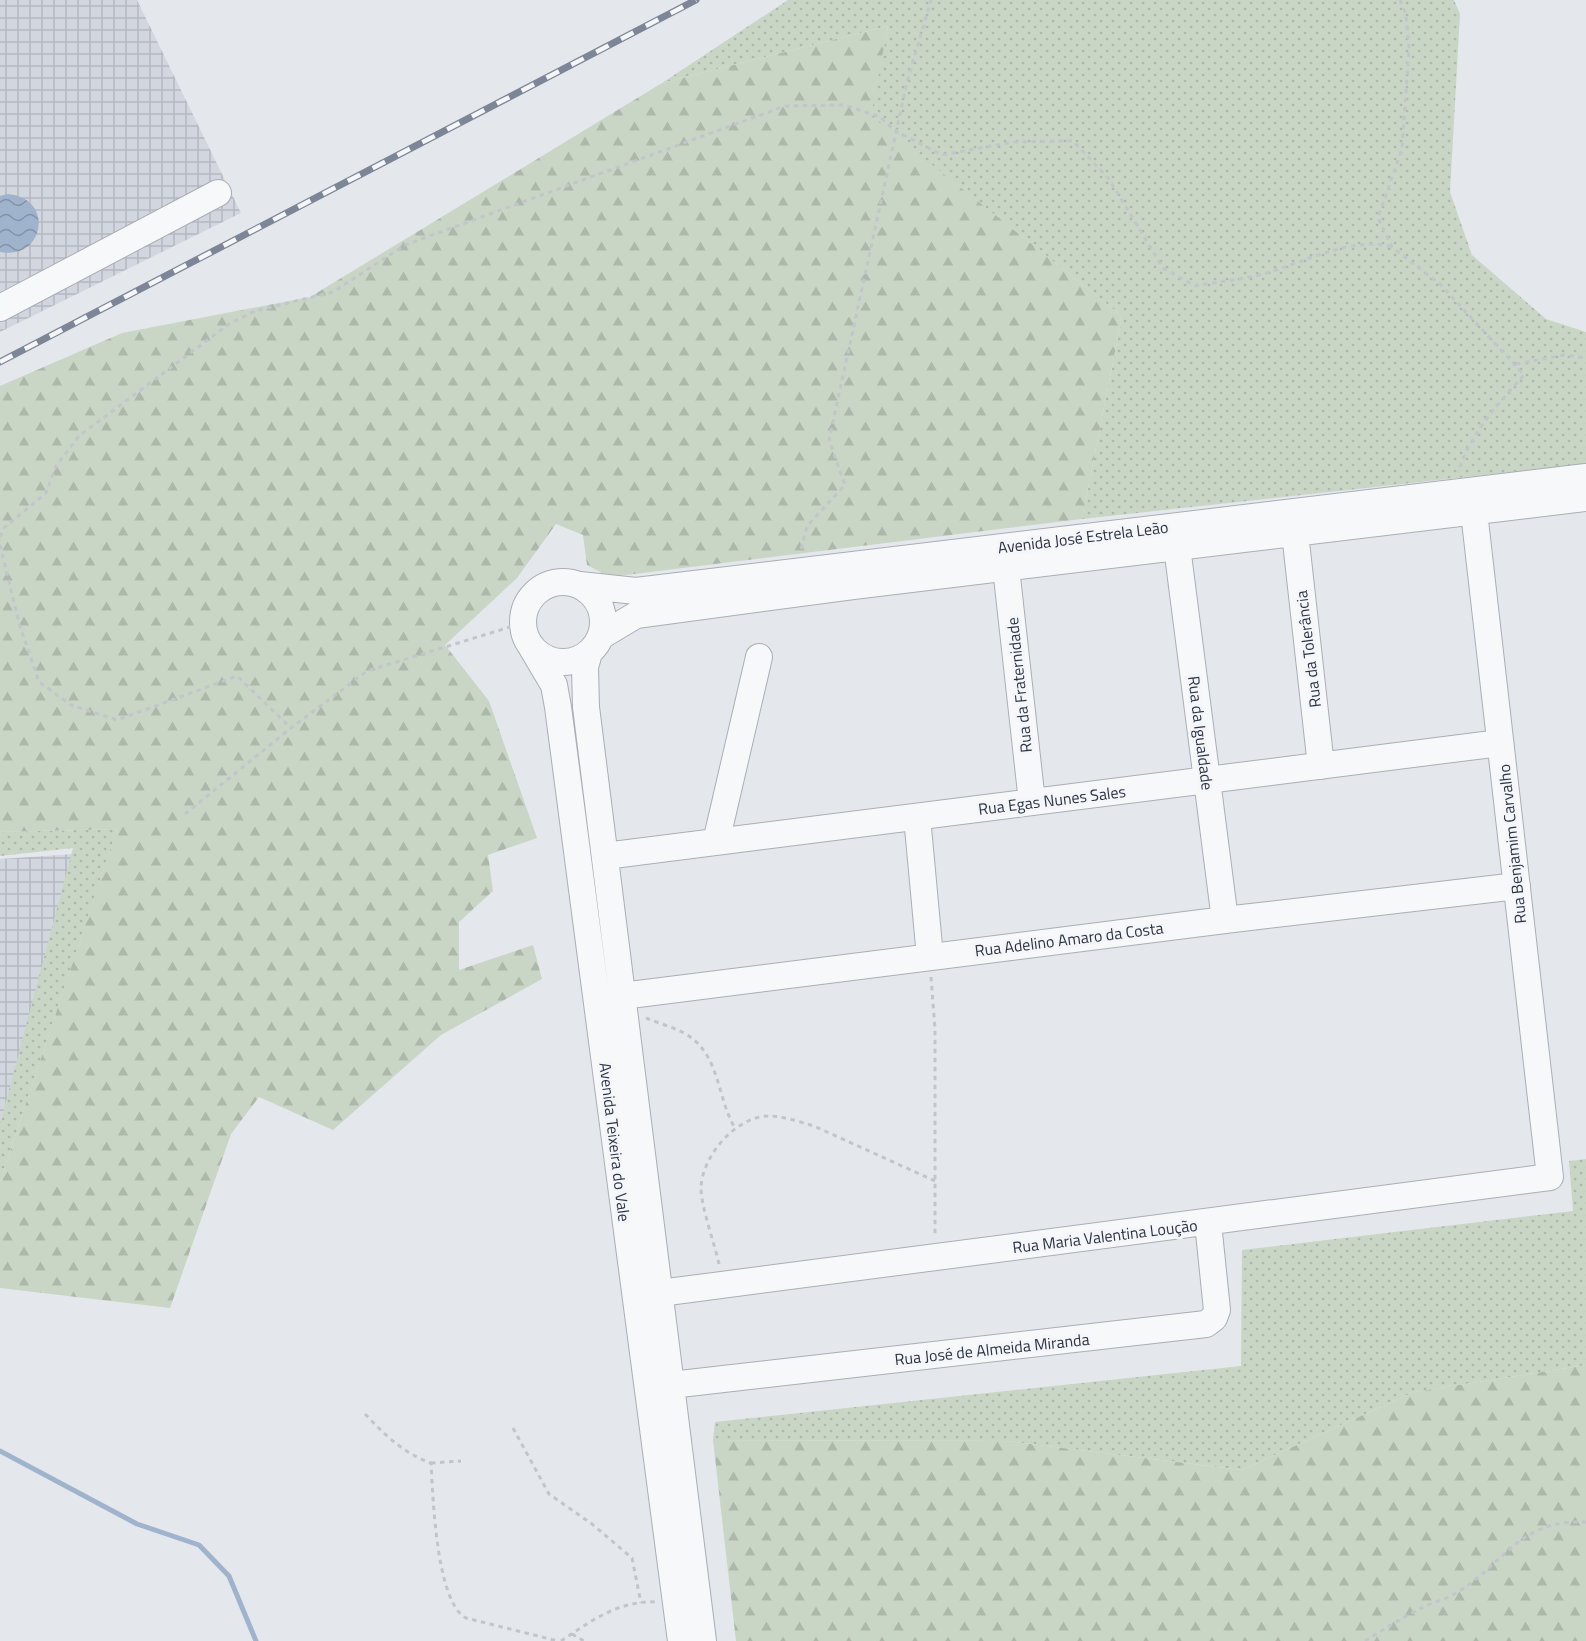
<svg xmlns="http://www.w3.org/2000/svg" width="1586" height="1641" font-family="'Titillium Web',sans-serif">
<style>
.industrial{fill:url(#industrial-grid)}
.green{fill:url(#green-dots)}
.forest{fill:url(#forest-firs)}
.water{fill:url(#water-waves)}
.lines{fill:none;stroke-linecap:round;stroke-linejoin:round}
.stream{stroke:#9fb4cc;stroke-width:5}
.minor-casing{stroke:#a9aeb7;stroke-width:28}
.path{stroke:#c2c5cb;stroke-width:3;stroke-dasharray:4.5 4.5;stroke-linecap:butt}
.minor{stroke:#f7f8fa;stroke-width:26}
.rail-casing{stroke:#7d8696;stroke-width:7}
.rail{stroke:#f4f6f9;stroke-width:4.5;stroke-dasharray:14;stroke-linecap:butt}
.labels{text-anchor:middle;stroke-width:6;stroke-linejoin:round;paint-order:stroke}
.street-label{font-size:16px;fill:#2b3445;stroke:#f4f6f9}
</style>
<defs>
<pattern id="industrial-grid" width="8" height="8" patternUnits="userSpaceOnUse" patternTransform="scale(1.5)"><rect width="8" height="8" fill="#d2d6de"/><path d="M0 4h8M4 0v8" fill="none" stroke="#b4b8c0"/></pattern>
<pattern id="green-dots" width="8" height="8" patternUnits="userSpaceOnUse" patternTransform="scale(1.5)"><rect width="8" height="8" fill="#c9d6c5"/><path d="M2 2h.1M6 6h.1" fill="none" stroke="#adb8ab" stroke-width="1.8" stroke-linecap="round"/></pattern>
<pattern id="forest-firs" width="22" height="20" patternUnits="userSpaceOnUse" patternTransform="scale(1.5)"><rect width="22" height="20" fill="#c9d6c5"/><path d="M5 1l3.5 6h-7zM16 11l3.5 6h-7z" fill="#adb8ab"/></pattern>
<pattern id="water-waves" width="16" height="10" patternUnits="userSpaceOnUse" patternTransform="scale(1.5)"><rect width="16" height="10" fill="#9fb4cc"/><path d="M0 5q4-4 8 0t8 0" fill="none" stroke="#8293a7"/></pattern>
</defs>
<rect width="100%" height="100%" fill="#e4e7ec"/>
<!-- industrial -->
<path class="industrial" d="M0,0H137L241,213L0,332Z
M74,854L0,1126V859Z"/>
<!-- green -->
<path class="green" d="M788,0H1454L1460,14L1450,192L1472,255L1546,319L1586,332V464L1082,519L1122,316L870,116L888,26L662,83Z
M117,829L108,857L0,1182V1124L73,848L0,856V832Z
M1586,1159V1365L1414,1392L1242,1470L1006,1441L713,1440L715,1422L1241,1366L1242,1250L1573,1211L1569,1161Z"/>
<!-- forest -->
<path class="forest" d="M888,26L871,116L1122,316L1082,519L610,577L587,565L583,535L556,524L517,578L445,645L489,701L537,838L488,855L493,891L459,922V970L533,945L542,979L441,1035L333,1130L259,1097L231,1134L170,1308L0,1288V1182L117,829L0,832V386L122,333L310,297L662,83Z
M1586,1365V1641H736L713,1440L1006,1441L1242,1470L1414,1392Z"/>
<!-- water -->
<path class="water" d="M7,194C55,197 45,261 0,252V196Z"/>
<g class="lines">
<!-- stream -->
<path class="stream" d="M0,1451L137,1524L199,1545L229,1576L256,1641"/>
<!-- minor casing -->
<g class="minor-casing">
<path id="minor" d="M0,308L218,193
M1295,533L1321,766
M1177,547L1225,920
M1006,568L1032,802
M523 622a40 40 0 1 1 80 0a40 40 0 1 1-80 0Z
M580,585L636,591L1586,477
M601,636L636,615L853,586L1586,498
M532,648L554,685L558,707L681,1641
M589,653L585,667L586,707L703,1641
M917,817L930,957
M716,842L759,657
M605,856L1500,743
M622,996L1225,920L1517,886
M660,1293L1550,1177L1474,512
M671,1385L1206,1324L1214,1318L1217,1310L1208,1223"/>
</g>
<!-- path -->
<path class="path" d="M1400,0L1406,15L1409,48L1402,149L1378,218L1392,247L1441,285L1524,375C1497,405 1471,433 1458,472
M1516,364L1564,355L1586,358
M0,537L4,528L46,493L56,466L79,436L229,324L255,311L333,292L405,245L785,106L844,105L880,117L896,131L942,155L1013,142L1073,141L1109,179L1163,268L1195,286C1216,282 1238,280 1259,275C1299,265 1352,235 1392,247
M0,545L19,623L39,682L71,705L117,720L237,676L291,728
M801,549L807,526L845,485L829,440L907,82L931,0
M185,814L291,728L367,671L523,623
M931,977L935,1029V1237
M646,1018C660,1024 681,1029 693,1039C720,1061 718,1100 735,1128
M719,1264C715,1245 701,1207 701,1188C702,1156 736,1116 769,1116C783,1116 800,1122 814,1126L935,1181
M365,1414C385,1435 403,1453 431,1463C433,1497 436,1602 466,1618L558,1641
M513,1428L549,1494L592,1524L632,1558L641,1603
M431,1463L461,1461
M572,1634L584,1641
M561,1641C591,1621 619,1600 657,1602
M1365,1641C1386,1628 1406,1615 1428,1605C1437,1601 1446,1599 1454,1594C1504,1566 1517,1519 1586,1522"/>
<!-- minor -->
<use href="#minor" class="minor"/>
<!-- rail casing -->
<g class="rail-casing">
<path id="rail" d="M0,362L696,0"/>
</g>
<!-- rail -->
<use href="#rail" class="rail"/>
</g>
<g class="labels">
<!-- street labels -->
<g class="street-label">
<text transform="translate(1083 537) rotate(-7)" y="6">Avenida José Estrela Leão</text>
<text transform="translate(1308 649) rotate(-97)" y="6">Rua da Tolerância</text>
<text transform="translate(1019 685) rotate(-96)" y="6">Rua da Fraternidade</text>
<text transform="translate(1201 733) rotate(83)" y="6">Rua da Igualdade</text>
<text transform="translate(1052 800) rotate(-7)" y="6">Rua Egas Nunes Sales</text>
<text transform="translate(1512 844) rotate(-96)" y="6">Rua Benjamim Carvalho</text>
<text transform="translate(1069 939) rotate(-7)" y="6">Rua Adelino Amaro da Costa</text>
<text transform="translate(615 1142) rotate(83)" y="6">Avenida Teixeira do Vale</text>
<text transform="translate(1105 1236) rotate(-7)" y="6">Rua Maria Valentina Loução</text>
<text transform="translate(992 1349) rotate(-6)" y="6">Rua José de Almeida Miranda</text>
</g>
</g>
</svg>
